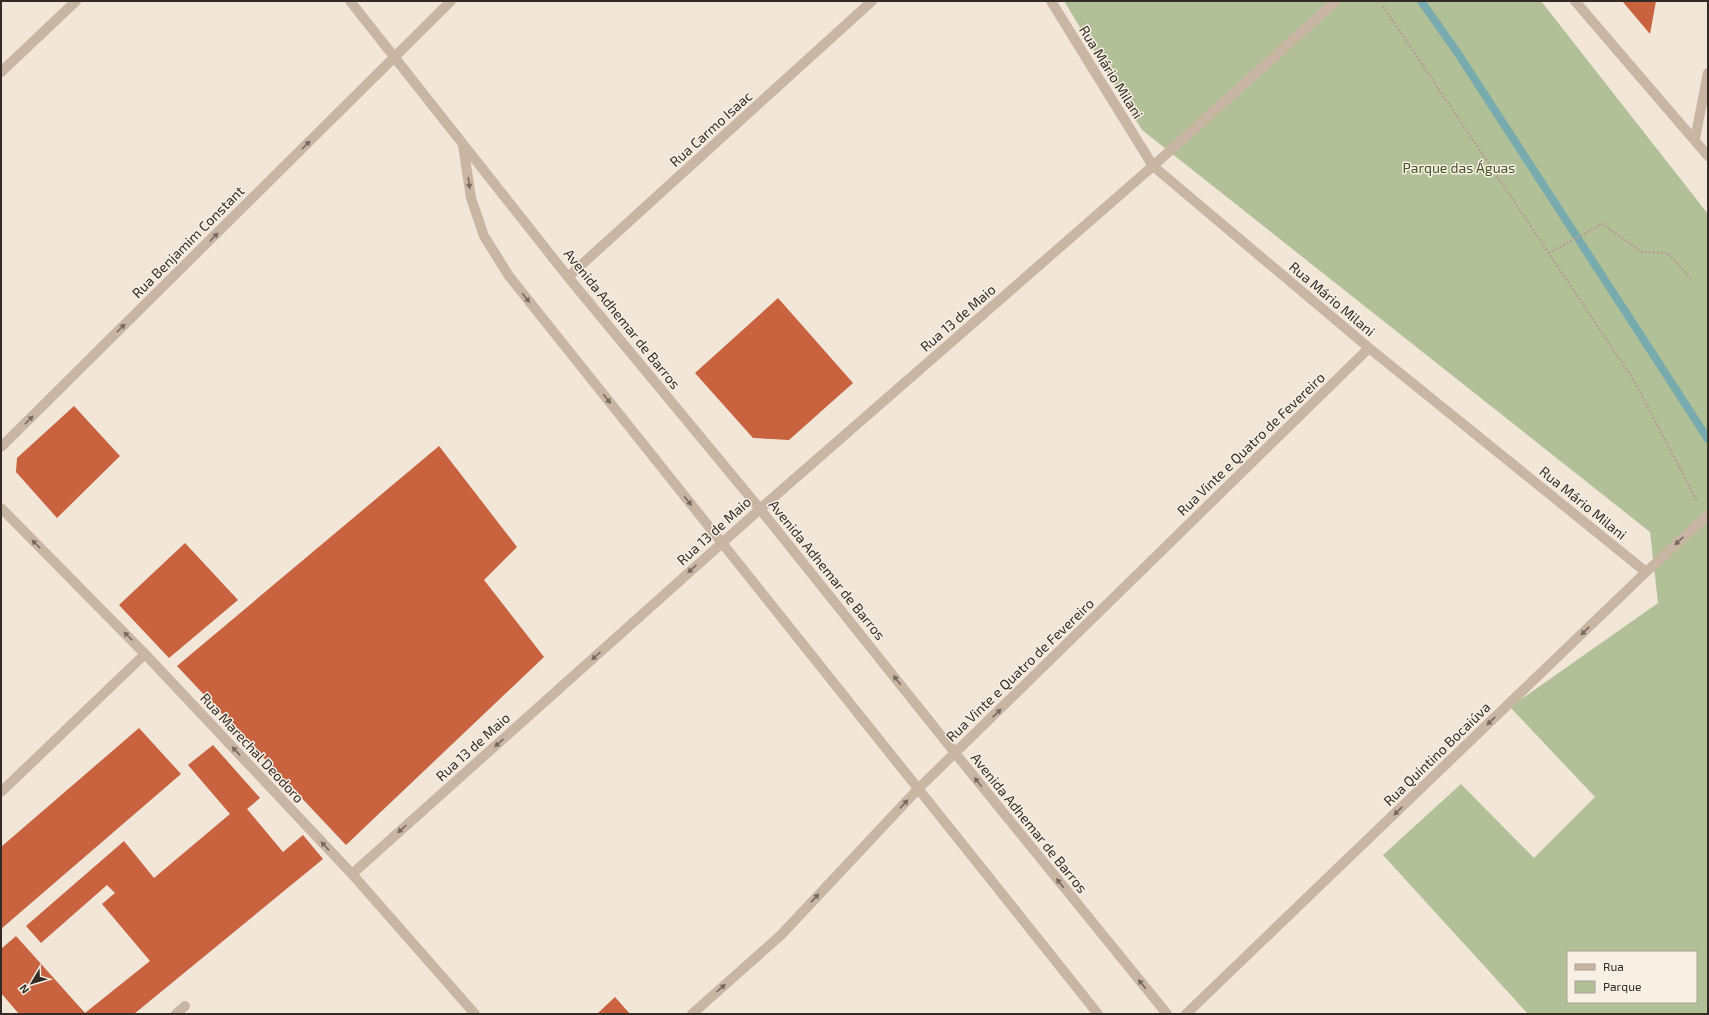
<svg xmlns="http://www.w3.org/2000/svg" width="1709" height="1015" font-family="'Exo 2',sans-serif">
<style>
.green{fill:#b2c098;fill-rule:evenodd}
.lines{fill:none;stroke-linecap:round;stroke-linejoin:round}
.stream{stroke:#77abae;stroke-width:8}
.building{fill:#c8623f}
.path{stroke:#b59f8e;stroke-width:2.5;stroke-dasharray:2 2;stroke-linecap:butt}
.minor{stroke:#c9b5a4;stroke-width:10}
.oneway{fill:#77695f}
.labels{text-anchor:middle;stroke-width:3;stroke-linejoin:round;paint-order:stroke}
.street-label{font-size:14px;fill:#342a26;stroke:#f9f0e4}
.park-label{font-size:14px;fill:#435329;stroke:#f9f0e4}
</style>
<rect width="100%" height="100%" fill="#f1e6d8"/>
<!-- green -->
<path class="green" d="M1064,1H1541L1708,214V1014H1528L1383,855L1461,784L1534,858L1595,797L1510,707L1658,603L1650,532L1142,130ZM1568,952H1696V1002H1568Z"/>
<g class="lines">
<!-- stream -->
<path class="stream" d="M1421,1L1457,52L1708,439"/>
</g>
<!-- building -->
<path class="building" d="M1622,1H1656L1650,34L1623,2Z
M778,298L853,383L789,440L753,438L695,373Z
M74,406L120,456L57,518L16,472L17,458Z
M439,446L517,547L484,580L544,657L346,845L177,666Z
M185,543L238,600L169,658L119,605Z
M139,728L181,774L1,929V847Z
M213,745L260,798L247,809L283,852L303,835L323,859L134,1014H19L1,993V949L16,936L85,1013L150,961L102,904L115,893L107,885L41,943L26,926L124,841L154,878L230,814L188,765Z
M615,997L630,1014H597Z"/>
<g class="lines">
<!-- path -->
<path class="path" d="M1383,6L1633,379L1697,501
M1549,253L1602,224L1642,252L1668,253L1692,280"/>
<!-- minor -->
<path class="minor" d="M350,1L568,277L760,509L955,753L1167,1014
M1051,1L1153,166L1369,348L1646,572
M1575,1L1708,156
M1,72L76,1
M1695,139L1708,73
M463,145L471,198L484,236L509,276L1098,1014
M568,277L872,1
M1,447L451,1
M1,508L145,654L352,874L475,1014
M1,792L145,654
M352,874L760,509L1153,166L1336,1
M176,1014L185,1006
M692,1014L781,935L918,789L1369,348
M1186,1014L1646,572L1708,515"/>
</g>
<!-- one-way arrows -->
<defs><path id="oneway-solid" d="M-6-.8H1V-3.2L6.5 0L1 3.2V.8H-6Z"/></defs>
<g class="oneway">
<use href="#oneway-solid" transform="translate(306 145) rotate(-45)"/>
<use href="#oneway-solid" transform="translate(469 183) rotate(82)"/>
<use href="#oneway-solid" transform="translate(214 237) rotate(-45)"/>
<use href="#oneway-solid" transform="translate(526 298) rotate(51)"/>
<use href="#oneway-solid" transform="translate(121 328) rotate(-45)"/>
<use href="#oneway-solid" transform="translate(607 399) rotate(51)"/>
<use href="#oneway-solid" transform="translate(29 420) rotate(-45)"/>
<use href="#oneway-solid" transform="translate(688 501) rotate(51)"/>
<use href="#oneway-solid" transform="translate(1679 541) rotate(137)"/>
<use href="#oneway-solid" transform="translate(36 544) rotate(-135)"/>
<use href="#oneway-solid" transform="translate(692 569) rotate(138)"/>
<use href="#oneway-solid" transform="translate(1585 631) rotate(136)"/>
<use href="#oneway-solid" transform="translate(128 636) rotate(-135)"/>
<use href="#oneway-solid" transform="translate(596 656) rotate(138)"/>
<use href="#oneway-solid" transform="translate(897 680) rotate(-128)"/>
<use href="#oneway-solid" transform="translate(997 713) rotate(-44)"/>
<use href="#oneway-solid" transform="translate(1491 721) rotate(136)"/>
<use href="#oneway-solid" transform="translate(499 743) rotate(138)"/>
<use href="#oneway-solid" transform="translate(236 751) rotate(-133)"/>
<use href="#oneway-solid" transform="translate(978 782) rotate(-129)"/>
<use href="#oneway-solid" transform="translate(904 804) rotate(-47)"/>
<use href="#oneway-solid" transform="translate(1398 811) rotate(136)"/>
<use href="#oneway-solid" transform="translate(402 829) rotate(138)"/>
<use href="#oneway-solid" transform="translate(325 846) rotate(-133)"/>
<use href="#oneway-solid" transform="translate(1060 883) rotate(-129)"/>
<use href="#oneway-solid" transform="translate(815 898) rotate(-47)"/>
<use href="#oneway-solid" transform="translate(1142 984) rotate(-129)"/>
<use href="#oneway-solid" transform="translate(721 988) rotate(-42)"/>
</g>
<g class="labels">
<!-- street labels -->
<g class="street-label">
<text transform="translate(1111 72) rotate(58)" y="5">Rua Mário Milani</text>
<text transform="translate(711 129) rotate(-42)" y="5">Rua Carmo Isaac</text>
<text transform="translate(188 242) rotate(-45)" y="5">Rua Benjamim Constant</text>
<text transform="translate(1332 299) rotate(40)" y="5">Rua Mário Milani</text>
<text transform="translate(958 318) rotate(-41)" y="5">Rua 13 de Maio</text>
<text transform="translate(622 319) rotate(51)" y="5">Avenida Adhemar de Barros</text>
<text transform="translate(1251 444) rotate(-44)" y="5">Rua Vinte e Quatro de Fevereiro</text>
<text transform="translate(1583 503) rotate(39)" y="5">Rua Mário Milani</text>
<text transform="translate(714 531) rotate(-42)" y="5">Rua 13 de Maio</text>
<text transform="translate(827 570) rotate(51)" y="5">Avenida Adhemar de Barros</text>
<text transform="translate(1020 670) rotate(-44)" y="5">Rua Vinte e Quatro de Fevereiro</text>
<text transform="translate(473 747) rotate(-42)" y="5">Rua 13 de Maio</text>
<text transform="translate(252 748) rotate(47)" y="5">Rua Marechal Deodoro</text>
<text transform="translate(1437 754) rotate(-44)" y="5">Rua Quintino Bocaiúva</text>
<text transform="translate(1029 823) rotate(51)" y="5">Avenida Adhemar de Barros</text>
</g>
<!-- park labels -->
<g class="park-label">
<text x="1459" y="173">Parque das Águas</text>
</g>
</g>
<!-- border -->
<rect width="1709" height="1015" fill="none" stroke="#342a26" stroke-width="4"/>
<!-- legend -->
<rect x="1567" y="951" width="130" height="52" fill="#f9f0e4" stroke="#aaa198"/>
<rect x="1575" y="964" width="20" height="6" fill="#c9b5a4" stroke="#aaa198"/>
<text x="1603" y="971" font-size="12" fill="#342a26">Rua</text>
<rect x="1575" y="981" width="20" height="12" fill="#b2c098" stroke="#aaa198"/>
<text x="1603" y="991" font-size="12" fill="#342a26">Parque</text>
<!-- north arrow -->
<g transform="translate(32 983) rotate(232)" stroke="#f9f0e4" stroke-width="3" paint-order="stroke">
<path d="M0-3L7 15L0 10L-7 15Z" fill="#342a26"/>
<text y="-6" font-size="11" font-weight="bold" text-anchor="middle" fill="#342a26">N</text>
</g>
</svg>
